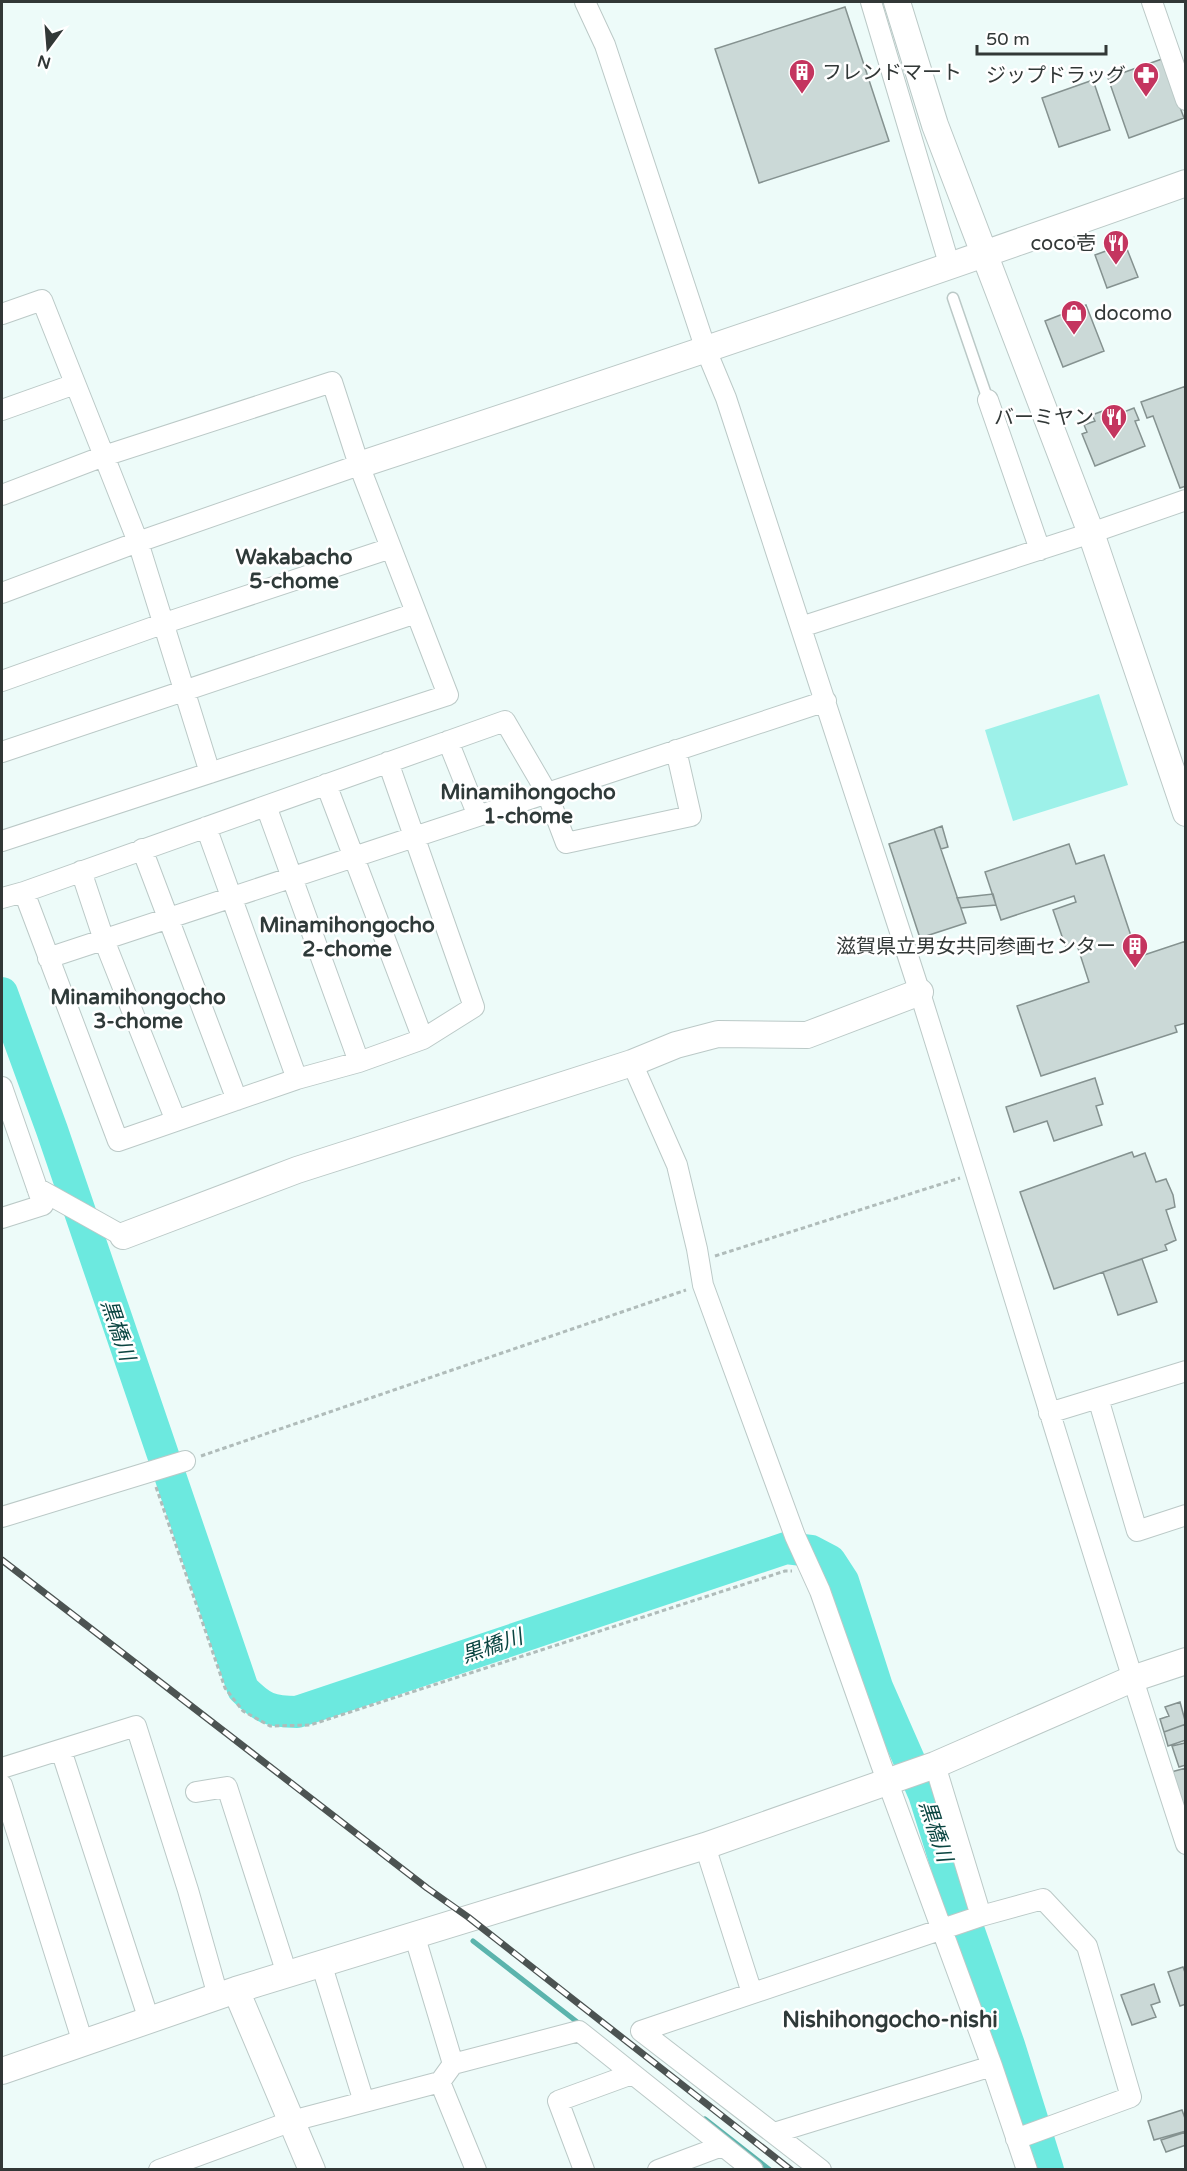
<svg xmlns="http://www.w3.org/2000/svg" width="1187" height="2171" font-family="'Varela Round','Noto Sans JP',sans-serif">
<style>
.green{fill:#9df1e9}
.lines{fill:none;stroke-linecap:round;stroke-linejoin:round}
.stream{stroke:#5bb4ad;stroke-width:5}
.river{stroke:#6ce9df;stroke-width:32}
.building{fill:#cbd9d7;stroke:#859290;stroke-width:1.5}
.service-casing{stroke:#bbc9c7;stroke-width:13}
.minor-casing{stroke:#bbc9c7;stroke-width:22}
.tertiary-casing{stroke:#bbc9c7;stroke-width:28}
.path{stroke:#b0bcba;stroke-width:3;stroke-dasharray:4.5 3;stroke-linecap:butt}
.service{stroke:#fff;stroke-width:10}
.minor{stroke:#fff;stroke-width:20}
.tertiary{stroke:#fff;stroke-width:26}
.rail-casing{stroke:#4c5352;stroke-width:7}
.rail{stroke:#fff;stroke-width:4.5;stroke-dasharray:14;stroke-linecap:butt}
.labels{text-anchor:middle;stroke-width:5;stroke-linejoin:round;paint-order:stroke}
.poi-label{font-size:20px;fill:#323837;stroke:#fff;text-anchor:end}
.neighbourhood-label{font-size:21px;font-weight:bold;fill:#2f3a39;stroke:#fff}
.water-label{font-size:21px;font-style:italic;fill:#0a4541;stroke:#fff}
.quarter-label{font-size:22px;font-weight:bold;fill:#2f3a39;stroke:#fff}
</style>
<rect width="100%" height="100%" fill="#edfbf9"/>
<!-- green -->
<path class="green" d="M1099,694L1128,785L1013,821L985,730Z"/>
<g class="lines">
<!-- stream -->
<path class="stream" d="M473,1941L581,2025
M705,2119L770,2170"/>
<!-- river -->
<path class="river" d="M2,993L52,1130L243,1689C262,1708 270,1712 297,1712L786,1548L811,1551L830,1561L843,1581L877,1687L924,1794L950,1877L1009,2045L1048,2170"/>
</g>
<!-- building -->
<path class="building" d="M845,7L889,141L759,183L715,49Z
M1162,59L1184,118L1129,138L1108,78Z
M1093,80L1110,130L1059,147L1042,98Z
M1125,244L1138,277L1107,288L1095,255Z
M1086,305L1104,351L1063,367L1045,321Z
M1186,386V486L1180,488L1153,416L1147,418L1141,402Z
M1134,408L1139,420L1135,421L1145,446L1095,466L1082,434L1087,432L1084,425L1095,421L1092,415L1108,409L1111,417Z
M942,826L948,847L941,849L934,829Z
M934,829L966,923L920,938L889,844Z
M1069,844L1076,864L1104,855L1138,957L1186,941V1023L1175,1026L1177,1032L1041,1076L1017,1006L1089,982L1077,945L1066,948L1053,910L1076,902L1074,896L1001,920L985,872Z
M993,894L996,905L961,908L957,898Z
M1095,1078L1103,1104L1096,1106L1102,1125L1054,1141L1047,1121L1014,1132L1006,1107Z
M1132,1152L1134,1157L1145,1153L1156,1182L1166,1179L1173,1195L1175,1207L1166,1210L1176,1240L1165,1245L1167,1250L1054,1289L1020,1192Z
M1142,1259L1157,1302L1118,1315L1103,1272Z
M1180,1702L1186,1724L1164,1732L1160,1719L1169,1716L1165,1707Z
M1186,1724V1740L1168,1746L1164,1732Z
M1185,1743L1186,1765L1179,1767L1172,1746Z
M1186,1768V1804L1181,1806L1171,1772Z
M1183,1967L1186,1975V2004L1180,2006L1168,1972Z
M1154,1984L1160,2002L1151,2005L1156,2017L1132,2025L1121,1995Z
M1182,2110L1186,2121V2131L1154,2140L1148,2121Z
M1186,2132V2145L1166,2152L1161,2140Z"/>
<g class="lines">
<!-- service casing -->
<g class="service-casing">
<path id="service" d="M953,298L988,400"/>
</g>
<!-- minor casing -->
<g class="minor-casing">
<path id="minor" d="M585,2L605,45L706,350L726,398C791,596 857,794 920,993C1009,1276 1093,1561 1186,1844
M871,2L950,267
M1152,2L1186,100
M2,314L42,300L104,456L332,382L359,465L448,695L2,841
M988,400L1040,550
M2,410L75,384
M2,495L104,456L138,542L210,773
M2,593L138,542L359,465
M801,627L1091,533L1186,500
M2,681L162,624L391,548
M448,741L478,816
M2,752L416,613
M326,784L423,1039
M266,806L359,1062
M206,827L297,1079
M142,849L237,1100
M81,871L104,940L176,1121
M24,892L118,1141L297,1079L359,1062L423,1039L474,1007L388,762
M2,898L24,892L505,721L547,793L566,843L691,816L676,750
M48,958L826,701
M632,1063L677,1165L697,1249L703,1285L795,1536L820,1591L881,1764L992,2066L1027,2170
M2,1087L43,1205L2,1218
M37,1188L123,1236
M1098,1398L1137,1531L1186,1515
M1049,1413L1186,1371
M2,1517L185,1461
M61,1750L149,2020
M935,1765L981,1916
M2,1768L136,1726L188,1890L218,1996
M2,1785L83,2043
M196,1792L227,1787L287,1974
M705,1846L752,1993
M414,1934L453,2064
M321,1963L364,2102
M641,2031L981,1916L1043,1899L1087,1946L1131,2097L1016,2139
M641,2031L821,2170
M440,2082L476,2170
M774,2133L992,2066
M159,2170L292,2121L440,2082L453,2064L579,2031L753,2170
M584,2170L558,2101L632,2074
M658,2170L722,2146"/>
</g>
<!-- tertiary casing -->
<g class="tertiary-casing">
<path id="tertiary" d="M897,2L935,125L1091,533L1186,813
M359,465C635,374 911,281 1186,183
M123,1236L297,1170L632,1063L676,1045L718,1034L807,1035L920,992
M236,1990L312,2170
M2,2071L236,1990L705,1846L935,1765L1132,1679L1186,1661"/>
</g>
<!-- path -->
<path class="path" d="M715,1256L960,1178
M201,1456L686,1290
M156,1487L225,1688L243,1711L270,1726L310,1725L785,1571H792"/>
<!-- service -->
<use href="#service" class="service"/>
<!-- minor -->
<use href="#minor" class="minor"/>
<!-- tertiary -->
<use href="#tertiary" class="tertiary"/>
<!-- rail casing -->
<g class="rail-casing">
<path id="rail" d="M2,1560L427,1888L468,1917L791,2170"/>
</g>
<!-- rail -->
<use href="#rail" class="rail"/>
</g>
<!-- icons -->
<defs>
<g id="building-pin" transform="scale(1.35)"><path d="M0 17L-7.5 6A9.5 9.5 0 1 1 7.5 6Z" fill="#c4355f" stroke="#fff"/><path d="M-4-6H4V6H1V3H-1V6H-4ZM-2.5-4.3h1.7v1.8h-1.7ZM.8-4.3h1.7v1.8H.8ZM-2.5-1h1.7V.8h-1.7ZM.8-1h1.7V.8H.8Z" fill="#fff"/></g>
<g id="pharmacy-pin" transform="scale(1.35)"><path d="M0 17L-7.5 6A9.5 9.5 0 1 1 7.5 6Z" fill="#c4355f" stroke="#fff"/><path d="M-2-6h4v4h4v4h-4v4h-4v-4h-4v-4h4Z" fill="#fff"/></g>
<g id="restaurant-pin" transform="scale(1.35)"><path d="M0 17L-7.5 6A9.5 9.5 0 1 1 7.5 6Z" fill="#c4355f" stroke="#fff"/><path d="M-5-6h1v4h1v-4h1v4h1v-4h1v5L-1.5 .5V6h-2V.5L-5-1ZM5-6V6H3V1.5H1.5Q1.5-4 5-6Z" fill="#fff"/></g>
<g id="shop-pin" transform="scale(1.35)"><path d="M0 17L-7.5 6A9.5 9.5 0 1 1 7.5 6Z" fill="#c4355f" stroke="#fff"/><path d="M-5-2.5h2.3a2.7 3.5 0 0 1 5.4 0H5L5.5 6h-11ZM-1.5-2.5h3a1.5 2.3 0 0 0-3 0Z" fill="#fff"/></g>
</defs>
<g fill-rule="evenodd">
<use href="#building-pin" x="802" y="72"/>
<use href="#pharmacy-pin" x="1146" y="75"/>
<use href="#restaurant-pin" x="1116" y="243"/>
<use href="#shop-pin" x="1074" y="313"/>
<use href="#restaurant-pin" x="1114" y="417"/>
<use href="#building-pin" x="1135" y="946"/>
</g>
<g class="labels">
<!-- poi labels -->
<g class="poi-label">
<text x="822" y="79" text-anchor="start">フレンドマート</text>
<text x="1126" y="82">ジップドラッグ</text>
<text x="1096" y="250">coco壱</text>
<text x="1094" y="320" text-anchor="start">docomo</text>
<text x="1094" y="424">バーミヤン</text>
<text x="1116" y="953">滋賀県立男女共同参画センター</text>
</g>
<!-- neighbourhood labels -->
<g class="neighbourhood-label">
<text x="294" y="564">Wakabacho<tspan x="294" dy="24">5-chome</tspan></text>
<text x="528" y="799">Minamihongocho<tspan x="528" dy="24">1-chome</tspan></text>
<text x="347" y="932">Minamihongocho<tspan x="347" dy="24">2-chome</tspan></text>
<text x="138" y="1004">Minamihongocho<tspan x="138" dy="24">3-chome</tspan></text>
</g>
<!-- water labels -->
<g class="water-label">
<text transform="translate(118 1330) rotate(71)" y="7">黒橋川</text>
<text transform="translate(492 1646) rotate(-19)" y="7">黒橋川</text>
<text transform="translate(936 1831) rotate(72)" y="7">黒橋川</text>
</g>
<!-- quarter labels -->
<g class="quarter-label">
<text x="890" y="2027">Nishihongocho-nishi</text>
</g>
</g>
<!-- border -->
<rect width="1187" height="2171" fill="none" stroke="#323837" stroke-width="6"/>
<!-- north arrow -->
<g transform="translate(48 48) rotate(196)" stroke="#ffffff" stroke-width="4.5" paint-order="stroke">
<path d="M0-4.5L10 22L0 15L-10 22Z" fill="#323837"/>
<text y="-9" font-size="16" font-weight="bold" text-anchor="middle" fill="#323837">N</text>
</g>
<!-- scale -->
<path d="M977 45v9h129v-9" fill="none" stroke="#323837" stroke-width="3"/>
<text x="986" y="45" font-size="18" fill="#323837" stroke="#ffffff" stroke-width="4.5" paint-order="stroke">50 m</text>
</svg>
